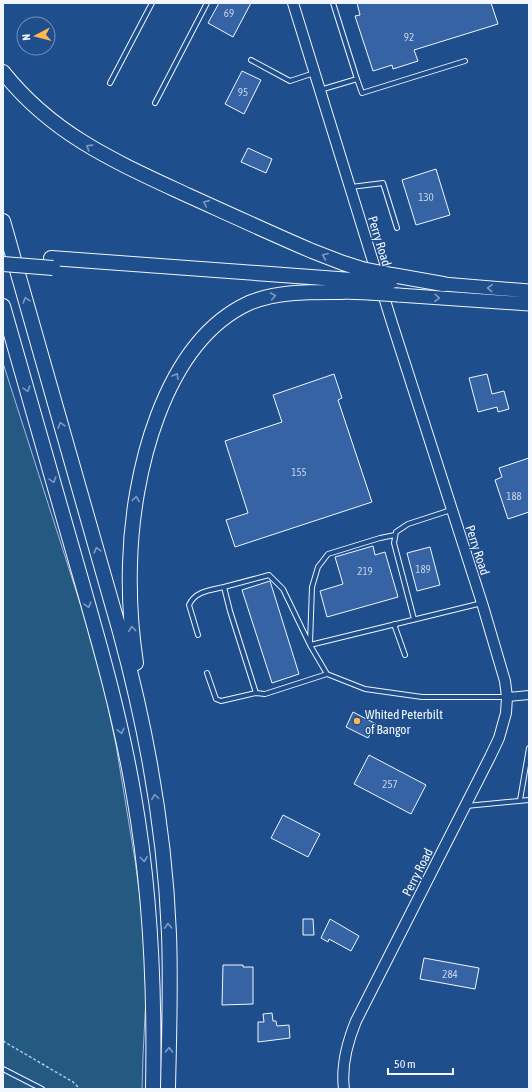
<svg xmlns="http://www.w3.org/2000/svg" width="532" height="1092" font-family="'Asap Condensed',sans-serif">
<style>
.green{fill:#245a82;stroke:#a8bbd7}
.building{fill:#3563a3;stroke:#f2f6ff}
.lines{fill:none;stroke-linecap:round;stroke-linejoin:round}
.service-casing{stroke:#f2f6ff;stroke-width:6}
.minor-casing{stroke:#f2f6ff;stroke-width:10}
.tertiary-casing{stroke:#f2f6ff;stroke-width:12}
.trunk-casing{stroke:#f2f6ff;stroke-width:15}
.motorway-casing{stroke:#f2f6ff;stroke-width:16}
.path{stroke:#b3c4dc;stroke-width:1.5;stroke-dasharray:3 2;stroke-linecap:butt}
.service{stroke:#1f4e8c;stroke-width:4}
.minor{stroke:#1f4e8c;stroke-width:8}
.tertiary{stroke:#1f4e8c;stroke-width:10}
.trunk{stroke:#1f4e8c;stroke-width:13}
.motorway{stroke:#1f4e8c;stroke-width:14}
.trunk-bridge-casing{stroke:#f2f6ff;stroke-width:15;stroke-linecap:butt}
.motorway-bridge-casing{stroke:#f2f6ff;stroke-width:16;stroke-linecap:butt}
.trunk-bridge{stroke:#1f4e8c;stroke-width:13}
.motorway-bridge{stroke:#1f4e8c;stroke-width:14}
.oneway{stroke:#7e9ac0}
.poi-dot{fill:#ffb74d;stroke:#1f4e8c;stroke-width:1.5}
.labels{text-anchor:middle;stroke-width:3;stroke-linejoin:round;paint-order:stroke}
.number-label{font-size:11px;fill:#c3d1e8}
.street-label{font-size:13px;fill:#f2f6ff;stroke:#1f4e8c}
.poi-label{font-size:13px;fill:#f2f6ff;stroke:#1f4e8c;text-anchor:start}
</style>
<rect width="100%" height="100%" fill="#1f4e8c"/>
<!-- green -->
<path class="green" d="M3,363L88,628L101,674L116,745L135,860L143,921L146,996L143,1056L142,1089H3Z"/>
<!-- building -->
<path class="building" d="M219,3H251L233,37L208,23Z
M357,3H491L498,24L414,50L418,61L393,69L392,65L373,71L355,16L360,15Z
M242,71L261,80L244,114L225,104Z
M248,148L272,159L266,173L241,162Z
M436,169L450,215L416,225L402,180Z
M334,374L342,398L338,400L372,502L235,547L226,520L248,513L225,441L282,422L273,395Z
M487,374L492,394L504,391L509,409L498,412L497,407L478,412L469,378Z
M529,458V512L508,519L495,480L502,477L499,468Z
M373,546L375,555L385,552L398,597L327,617L320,591L343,584L335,557Z
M430,547L440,585L417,591L407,553Z
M270,581L299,674L272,683L242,590Z
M353,712L376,724L368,738L346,727Z
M369,755L426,785L411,814L354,784Z
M283,815L320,834L308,857L271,838Z
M303,919H313L314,935H303Z
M330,919L359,936L351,951L329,939L328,942L321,938Z
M424,958L479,968L475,989L420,979Z
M223,965H243V967H253V1004L222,1005Z
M272,1013L273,1021H276L277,1026L289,1025L290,1038L258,1042V1022H264L263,1014Z"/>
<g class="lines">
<!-- service casing -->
<g class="service-casing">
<path id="service" d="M251,60L290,81L314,73
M357,79L362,93L465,61
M110,83L152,3
M320,90L357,79L333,3
M155,103L207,3
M351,187L383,183L397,228
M482,603L310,645L327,674L365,689L422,697H507
M414,619L394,543L396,532L408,524L451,510
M394,624L405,655
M198,635L189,605C195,591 211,590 224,587
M310,643L312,587L318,567L328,554L380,538L395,535
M310,645L283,589L269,575L224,587L230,611L256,693L265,694L327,674
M207,673L216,699L221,701L256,693
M520,800L529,748
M466,806L529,800
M3,1069L42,1089"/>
</g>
<!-- minor casing -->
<g class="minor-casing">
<path id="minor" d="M507,697L529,695"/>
</g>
<!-- tertiary casing -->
<g class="tertiary-casing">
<path id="tertiary" d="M293,3L392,323L482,603L505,681L507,697L506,713L499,738L490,757L356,1021C347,1043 341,1066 344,1089"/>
</g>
<!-- trunk casing -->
<g class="trunk-casing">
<path id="trunk" d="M443,284L529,291
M342,292L369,293
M398,295L529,304"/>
</g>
<!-- motorway casing -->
<g class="motorway-casing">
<path id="motorway" d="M3,72C53,135 116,162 187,195C229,214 270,233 312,251L343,263L362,269
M3,221L120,632C147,731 165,832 169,934C171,986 169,1037 168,1089
M51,258L365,281
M392,275L443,284
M3,306C28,392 52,479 77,565C99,642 121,718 134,796C151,893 155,991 153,1089
M136,663C131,630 129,597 130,564C132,477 162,343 249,303C278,291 311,292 342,292"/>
</g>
<!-- path -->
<path class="path" d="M3,1041L73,1082L80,1089"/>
<!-- service -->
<use href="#service" class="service"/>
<!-- minor -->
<use href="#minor" class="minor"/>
<!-- tertiary -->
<use href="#tertiary" class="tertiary"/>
<!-- trunk -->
<use href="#trunk" class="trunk"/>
<!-- motorway -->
<use href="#motorway" class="motorway"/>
<!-- trunk-bridge casing -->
<g class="trunk-bridge-casing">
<path id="trunk-bridge" d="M369,293L398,295"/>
</g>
<!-- motorway-bridge casing -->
<g class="motorway-bridge-casing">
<path id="motorway-bridge" d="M3,264L53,268
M362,269L392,275
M365,281L390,282"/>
</g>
<!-- trunk-bridge -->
<use href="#trunk-bridge" class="trunk-bridge"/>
<!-- motorway-bridge -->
<use href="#motorway-bridge" class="motorway-bridge"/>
</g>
<!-- one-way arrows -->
<defs><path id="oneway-chevron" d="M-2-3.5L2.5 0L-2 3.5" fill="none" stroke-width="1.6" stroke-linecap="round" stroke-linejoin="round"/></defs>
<g class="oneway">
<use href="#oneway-chevron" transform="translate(89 147) rotate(-148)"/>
<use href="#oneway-chevron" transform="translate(206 203) rotate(-156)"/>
<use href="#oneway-chevron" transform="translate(325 256) rotate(-158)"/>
<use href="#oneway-chevron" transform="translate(490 288) rotate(-176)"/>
<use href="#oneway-chevron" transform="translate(273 296) rotate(-12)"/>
<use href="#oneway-chevron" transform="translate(437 298) rotate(4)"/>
<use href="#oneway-chevron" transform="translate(26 300) rotate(-106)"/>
<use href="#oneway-chevron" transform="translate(176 376) rotate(-60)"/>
<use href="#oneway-chevron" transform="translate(27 389) rotate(74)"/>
<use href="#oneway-chevron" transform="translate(61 425) rotate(-106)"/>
<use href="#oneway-chevron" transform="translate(53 480) rotate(74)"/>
<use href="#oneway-chevron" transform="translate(136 499) rotate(-81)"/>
<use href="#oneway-chevron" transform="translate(97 550) rotate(-106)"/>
<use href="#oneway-chevron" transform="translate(88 605) rotate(74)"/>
<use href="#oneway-chevron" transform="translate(132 629) rotate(-96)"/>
<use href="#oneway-chevron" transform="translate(121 731) rotate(77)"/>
<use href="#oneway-chevron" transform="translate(155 797) rotate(-98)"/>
<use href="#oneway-chevron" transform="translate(144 859) rotate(83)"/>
<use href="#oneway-chevron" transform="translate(168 926) rotate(-93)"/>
<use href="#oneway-chevron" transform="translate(169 1050) rotate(-89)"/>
</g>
<!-- markers -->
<circle class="poi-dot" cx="357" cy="721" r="4"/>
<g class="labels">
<!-- number labels -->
<g class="number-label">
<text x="229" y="17">69</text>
<text x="409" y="41">92</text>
<text x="243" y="96">95</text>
<text x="426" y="201">130</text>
<text x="299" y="476">155</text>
<text x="514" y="500">188</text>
<text x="423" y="573">189</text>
<text x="365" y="575">219</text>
<text x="390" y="788">257</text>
<text x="450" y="978">284</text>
</g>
<!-- street labels -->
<g class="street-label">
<text transform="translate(380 241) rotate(73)" y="5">Perry Road</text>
<text transform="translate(478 550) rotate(72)" y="5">Perry Road</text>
<text transform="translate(417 872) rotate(-63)" y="5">Perry Road</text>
</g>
<!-- poi labels -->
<g class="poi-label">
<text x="365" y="719">Whited Peterbilt<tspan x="365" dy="15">of Bangor</tspan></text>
</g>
</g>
<!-- border -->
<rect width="532" height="1092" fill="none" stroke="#f2f6ff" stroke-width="8"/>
<!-- north arrow -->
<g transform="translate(36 36) rotate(263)"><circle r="19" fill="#1f4e8c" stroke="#7391ba"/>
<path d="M0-3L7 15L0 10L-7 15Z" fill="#ffb74d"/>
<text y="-6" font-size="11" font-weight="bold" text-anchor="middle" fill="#f2f6ff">N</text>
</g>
<!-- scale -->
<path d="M388 1068v6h65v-6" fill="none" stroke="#f2f6ff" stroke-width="2"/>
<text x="394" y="1068" font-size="12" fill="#f2f6ff" stroke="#1f4e8c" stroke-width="3" paint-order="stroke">50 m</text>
</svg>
